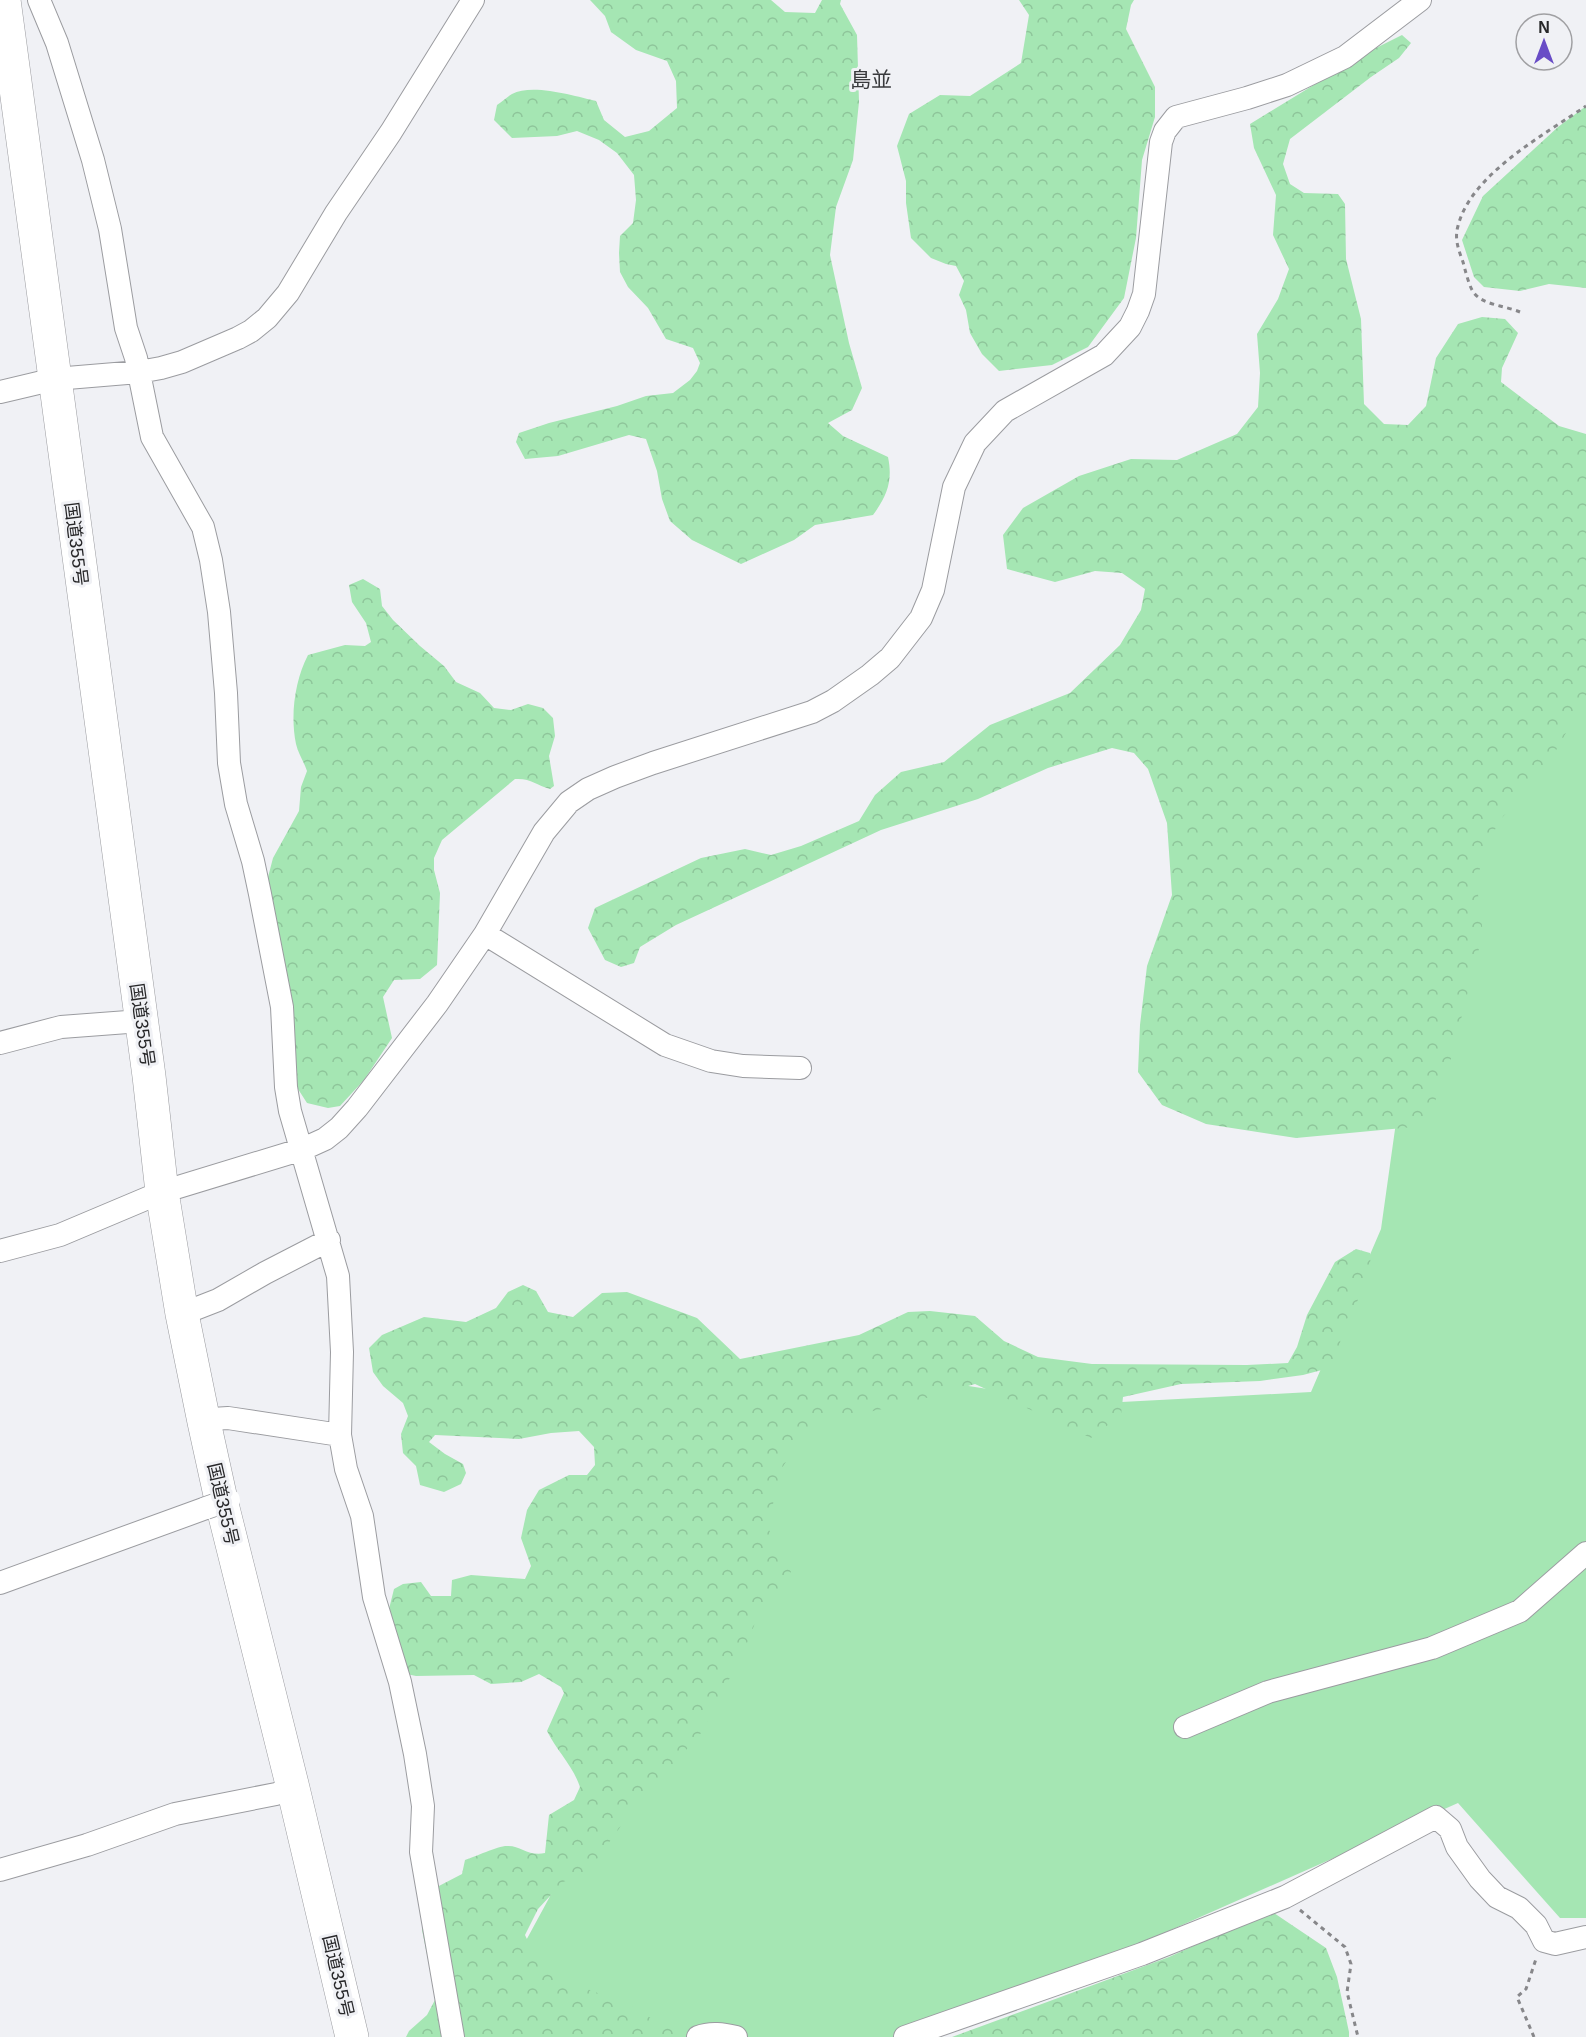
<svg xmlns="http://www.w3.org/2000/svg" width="1586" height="2037" font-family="Helvetica,'Noto Sans JP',sans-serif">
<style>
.green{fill:#a5e6b3}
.forest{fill:url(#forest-crowns)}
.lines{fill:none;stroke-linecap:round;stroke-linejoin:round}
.minor-casing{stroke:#9b9ca0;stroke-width:24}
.highway-casing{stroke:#9b9ca0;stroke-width:34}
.path{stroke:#87878a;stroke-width:3;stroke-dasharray:4.5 4.5;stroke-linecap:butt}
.minor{stroke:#fff;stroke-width:22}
.highway{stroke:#fff;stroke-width:33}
.minor-bridge-casing{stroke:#9b9ca0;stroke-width:24;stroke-linecap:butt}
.minor-bridge{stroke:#fff;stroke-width:22}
.labels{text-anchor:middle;stroke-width:6;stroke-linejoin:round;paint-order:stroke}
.street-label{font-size:18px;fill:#272729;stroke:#f0f1f5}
.quarter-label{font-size:21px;fill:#393a3d;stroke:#f0f1f5}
</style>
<defs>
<pattern id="forest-crowns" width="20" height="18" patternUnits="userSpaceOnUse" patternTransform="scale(1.5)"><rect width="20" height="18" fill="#a5e6b3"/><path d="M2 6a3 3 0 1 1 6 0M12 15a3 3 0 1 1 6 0" fill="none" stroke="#8ec59a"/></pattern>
</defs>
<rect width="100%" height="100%" fill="#f0f1f5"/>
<!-- green -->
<path class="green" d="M1586,661V1918H1560L1458,1803L929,2037H625L510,1970L605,1795L776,1437L892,1374L1084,1404L1311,1392L1381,1229L1398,1108L1497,770Z"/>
<!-- forest -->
<path class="forest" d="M590,0H771L785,12L815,13L822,0H841L840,4L857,35L859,102L853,160L836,207L830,255L849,343L862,388L852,410L828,423L843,436L888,457C893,481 887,496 873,515L815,525L794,540L741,564L692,540L670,521L662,499L657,471L646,439L629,435L558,456L525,459L516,442L519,433L549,423L617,406L646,396L673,393L690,380L697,371L700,363L693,348L666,339L648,308L628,287L620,272L619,253L620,236L633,223L636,200L634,175L617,153L599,140L577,131L557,136L512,138L494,120L497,105C502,102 507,97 512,94C532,83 575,96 596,101L604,120L625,137L649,131L677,108L676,81L667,61L636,50L611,32L605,16Z
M1019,0H1134L1131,5L1126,29L1155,87V117L1142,160L1136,238L1124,298L1088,347L1052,365L999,371L982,354L970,333L966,310L959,295L964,281L956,266L946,264L931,258L911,238L906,203V181L897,146L909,114L940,95L970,96L1021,63L1029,15Z
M1402,35L1411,43L1399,58L1371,77L1290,139L1283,164L1290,184L1304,193L1338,194L1345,204L1346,259L1361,319L1364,404L1384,424L1408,425L1426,406L1436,358L1458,324L1482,317L1505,319L1518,333L1502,368L1501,382L1559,426L1586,434V698L1543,773L1498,822L1476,879L1483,933L1447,1074L1424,1126L1296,1138L1206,1124L1162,1105L1138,1072L1140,1025L1147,966L1172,895L1167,823L1148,769L1134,753L1112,748L1048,768L978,799L881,830L676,925L640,947L634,963L621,967L605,960L588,928L595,908L701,858L745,849L771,855L801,846L859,821L875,795L901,772L944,762L990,725L1070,693L1120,645L1141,610L1145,589L1122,573L1095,571L1055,582L1007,569L1003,535L1023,508L1079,476L1131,459L1177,460L1237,434L1258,407L1260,373L1257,334L1278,299L1289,269L1273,235L1276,195L1254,148L1250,124L1366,53Z
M1586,106V288L1549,284L1520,291L1484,287L1474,277L1462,240L1483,196L1558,127Z
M363,579L380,589L382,606L393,620L420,646L444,666L456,682L480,693L494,708L511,710L528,704L543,708L553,718L555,736L549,756L554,786L550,789C536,785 531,778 515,779L442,840L434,858V870L440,893L437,965L420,979L394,980L383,997L392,1038L364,1080L340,1106L328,1108L307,1103L298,1089L291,1072L267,881L273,858L299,811L301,787L307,771C304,762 298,753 296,744C290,715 295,680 308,655L345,645L365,646L371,642L366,623L352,602L349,585Z
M1356,1249L1370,1253L1371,1277L1342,1328L1337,1366L1303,1375L1260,1381L1181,1384L1123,1397L1121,1415L1091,1438L975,1384L905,1404L810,1425L780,1471L768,1528L791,1572L757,1618L744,1651L701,1733L631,1812L587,1873L563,1882L538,1909L525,1935L538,1962L582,1987L629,2005L666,2027L690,2037H406L409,2031L427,2015L436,1998L422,1930L423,1911L437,1887L462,1874L465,1860C475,1857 497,1846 507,1846C520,1845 529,1857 545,1853L549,1815L574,1800L580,1787C573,1766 557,1751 547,1731L564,1693L561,1687L539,1674L521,1682L491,1684L474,1675L416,1676L397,1672L386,1621L394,1589L403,1584L421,1582L431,1596H451L452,1580L471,1575L525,1579L531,1566L521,1538L527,1510L539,1490L569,1475H587L595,1465L594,1447L579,1431L551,1433L519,1439L435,1435L429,1442L445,1454L463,1464L466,1473L461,1484L444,1492L420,1485L416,1466L403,1453L401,1434L408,1416L403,1403L383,1386L373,1372L369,1348L382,1335L424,1317L466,1322L496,1308L508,1292L523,1285L536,1291L548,1312L573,1317L602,1293L627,1292L697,1318L740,1359L859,1335L908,1312L930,1311L975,1316L1004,1341L1038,1357L1092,1364L1247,1365L1288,1363L1297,1347L1307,1315L1335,1262Z
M1271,1911L1326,1948L1337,1977L1349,2032V2037H952L1169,1957Z"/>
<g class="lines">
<!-- minor casing -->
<g class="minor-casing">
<path id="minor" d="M39,0L57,43L93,160L110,229L126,328L136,358L152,437L203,527L211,560L219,612L226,693L229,763L236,804L253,861L260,894L282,1007L286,1087L290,1111L338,1276L342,1352L340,1435L346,1469L362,1516L374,1597L400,1682L415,1754L423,1806L421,1852L453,2037
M0,392L55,379L139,372L161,368L182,362L238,338L251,331L267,318L288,293L336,213L391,132L473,0
M485,934L665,1045L711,1061L743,1066L800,1068
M0,1043L61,1027L141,1021
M0,1251L60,1235L162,1192L303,1149L325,1139L339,1128L357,1108L437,1004L485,934L544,832L569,802L588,789L615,777L653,763L812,712L833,701L870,675L890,658L921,618L933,590L954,487L975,443L1005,411L1104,355L1130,327L1138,311L1144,294L1161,142L1165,131L1176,117L1247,98L1287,85L1345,57L1420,0
M182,1314L218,1300L265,1273L329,1240
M204,1422L212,1419L228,1418L340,1435
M0,1583L206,1508
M1185,1727L1268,1692L1432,1648L1520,1611L1586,1553
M0,1870L87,1845L175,1814L276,1794L293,1788
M698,2037C711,2032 723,2034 736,2037
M905,2037L1142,1954L1285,1897L1436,1817L1450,1829L1457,1847L1480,1879L1497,1897L1519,1908L1536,1925L1544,1941L1555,1944L1586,1937"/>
</g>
<!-- highway casing -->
<g class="highway-casing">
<path id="highway" d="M4,0L149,1076L162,1192L182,1314L204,1422L222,1504L293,1788L352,2037"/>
</g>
<!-- path -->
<path class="path" d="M1520,312C1506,306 1483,305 1474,293C1469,287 1465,269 1463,262C1459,251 1454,239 1458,226C1471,174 1544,135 1586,106
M1300,1910L1345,1947L1351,1964L1347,1992L1358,2037
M1534,2037L1517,1997L1526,1989L1536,1959"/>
<!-- minor -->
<use href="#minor" class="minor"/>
<!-- highway -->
<use href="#highway" class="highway"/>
<!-- minor-bridge casing -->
<g class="minor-bridge-casing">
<path id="minor-bridge" d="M206,1508L229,1500"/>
</g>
<!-- minor-bridge -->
<use href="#minor-bridge" class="minor-bridge"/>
</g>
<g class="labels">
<!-- street labels -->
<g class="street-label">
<text transform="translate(76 544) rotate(83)" y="6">国道355号</text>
<text transform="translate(142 1025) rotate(82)" y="6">国道355号</text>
<text transform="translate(223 1504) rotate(77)" y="6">国道355号</text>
<text transform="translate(338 1976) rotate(77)" y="6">国道355号</text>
</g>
<!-- quarter labels -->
<g class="quarter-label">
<text x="871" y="87">島並</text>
</g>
</g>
<!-- north arrow -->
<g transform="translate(1544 42)"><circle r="28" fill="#f0f1f5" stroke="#a0a0a3" stroke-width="1.5"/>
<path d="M0-4.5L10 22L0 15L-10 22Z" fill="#684cc6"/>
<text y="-9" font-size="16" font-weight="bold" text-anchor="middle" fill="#272729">N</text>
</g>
</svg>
